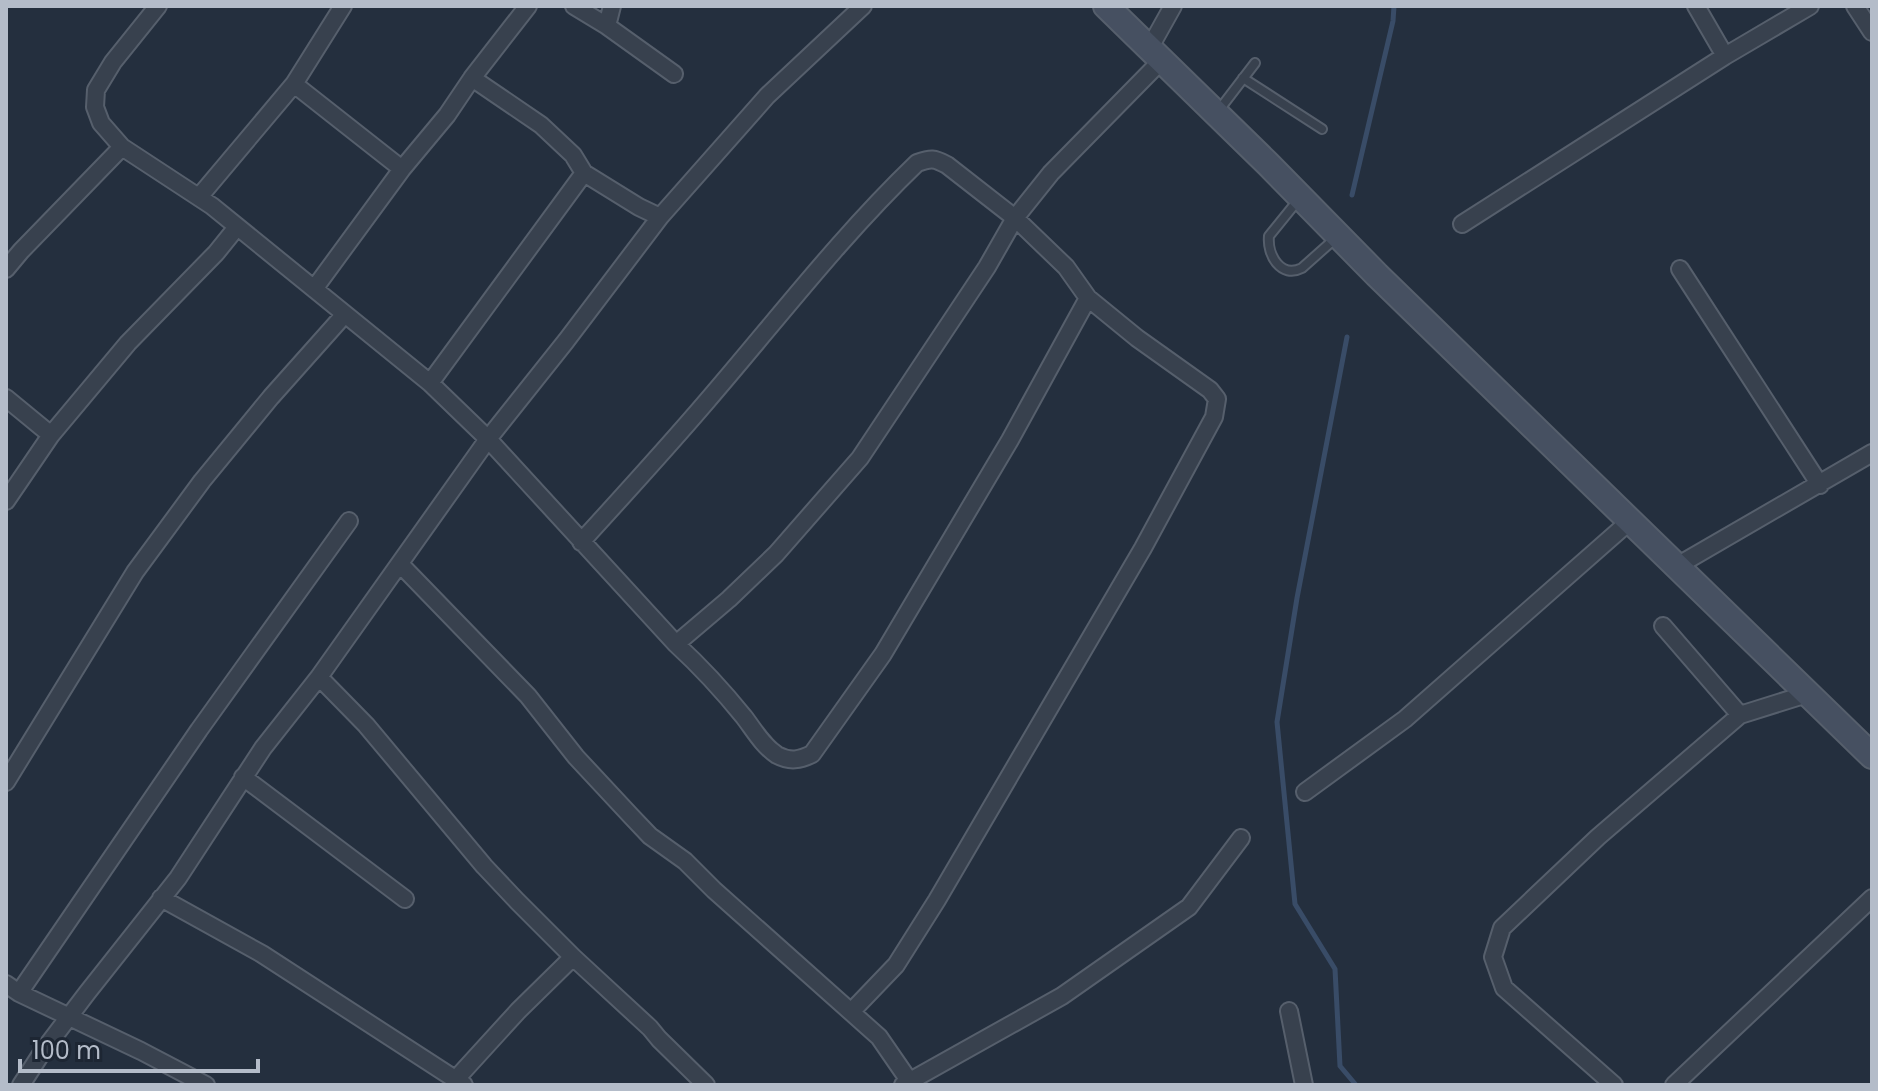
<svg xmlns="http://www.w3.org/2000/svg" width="1878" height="1091" font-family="Poppins,sans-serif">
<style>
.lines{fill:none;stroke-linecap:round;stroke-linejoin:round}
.stream{stroke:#394c67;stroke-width:5}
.service-casing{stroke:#565f6c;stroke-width:12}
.minor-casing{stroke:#565f6c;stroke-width:20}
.secondary-casing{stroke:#565f6c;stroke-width:28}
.service{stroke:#38414e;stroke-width:8}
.minor{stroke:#38414e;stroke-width:16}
.secondary{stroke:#465061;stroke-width:24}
</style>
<rect width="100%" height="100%" fill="#242f3e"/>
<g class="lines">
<!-- stream -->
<path class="stream" d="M1352,195L1393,21L1394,6
M1347,337L1297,598L1277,722L1295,904L1335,969L1340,1066L1356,1085"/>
<!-- service casing -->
<g class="service-casing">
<path id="service" d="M1243,78L1322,129
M1219,110L1255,63
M1299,199L1269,236C1267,255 1281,279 1302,268L1338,236"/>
</g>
<!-- minor casing -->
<g class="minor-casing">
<path id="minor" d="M158,6L113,62L96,90L95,107L101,123L122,147L212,206L430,383L488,439L676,644C701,667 723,691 744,717C754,730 763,746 777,755C790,762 800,760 812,754L883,654L1010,440L1088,298
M574,6L607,26L674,74
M1696,6L1725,56
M1855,6L1872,32
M607,26L612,6
M1149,49L1173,6
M472,78L541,125L573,155L584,173L639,207L660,217
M294,84L402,169
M199,197L294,84L343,6
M1462,224L1725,56L1810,6
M6,269L21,251L122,147
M1680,269L1820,485
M314,289L402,169L447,115L472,78L528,6
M430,383L584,173
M6,398L51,435
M6,501L51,435L128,343L216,253L237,227
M581,542C623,496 666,449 707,401C776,321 840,237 917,163C931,158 934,158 947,165L1015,218L1066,267L1088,298L1137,338L1210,390L1217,399L1214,417L1143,548L937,900L896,965L851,1012
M400,564L528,696L576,757L631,816L650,836L685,861L714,890L879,1037L910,1082
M1677,566L1872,453
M1663,626L1740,715
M676,644L729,599L776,554L860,458L987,267L1015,218L1051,173L1161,61
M319,677L366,725L484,866L517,901L573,957L650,1028L659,1039L706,1085
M243,777L405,899
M6,782L135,572L202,481L271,397L345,314
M1305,792L1405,719L1630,521
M161,898L262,954L464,1085
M6,984L19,993L141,1051L206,1085
M19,993L199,730L349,521
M1289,1011L1304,1085
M456,1079L518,1011L573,957
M21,1085L43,1051L87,993L178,878L263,748L319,677L488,439L566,341L660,217L767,96L863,6
M903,1085L1062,996L1189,907L1241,838
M1614,1085L1504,988L1493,957L1502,928L1598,837L1740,715L1807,694
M1674,1085L1872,898"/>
</g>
<!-- secondary casing -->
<g class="secondary-casing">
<path id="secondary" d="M1106,6L1268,164L1377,275L1872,756"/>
</g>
<!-- service -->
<use href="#service" class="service"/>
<!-- minor -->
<use href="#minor" class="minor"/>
<!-- secondary -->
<use href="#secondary" class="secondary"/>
</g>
<!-- border -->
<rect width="1878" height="1091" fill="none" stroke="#b4bcc9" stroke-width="16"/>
<!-- scale -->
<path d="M20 1059v12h238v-12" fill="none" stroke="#b4bcc9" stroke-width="4"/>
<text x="32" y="1059" font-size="24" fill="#b4bcc9" stroke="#1d2633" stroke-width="6" paint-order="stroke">100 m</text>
</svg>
